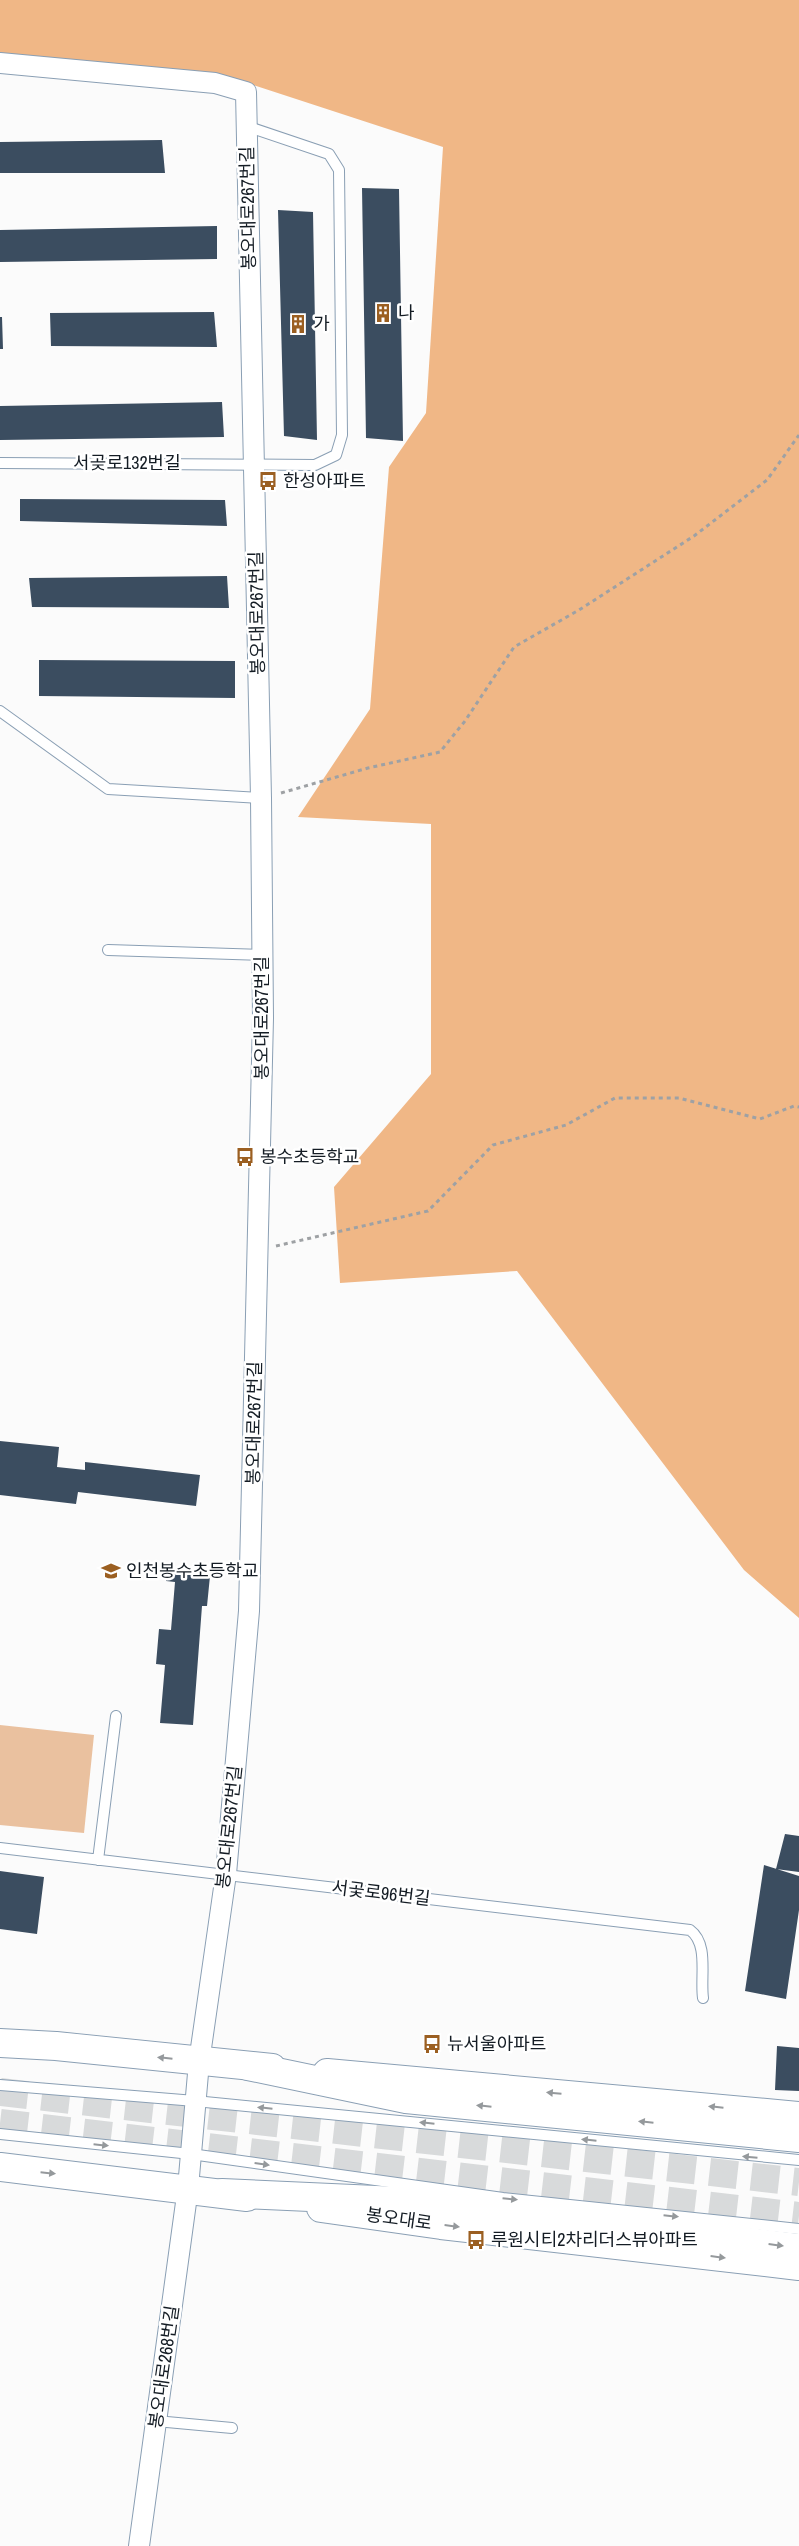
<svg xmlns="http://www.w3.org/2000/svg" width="799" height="2546" font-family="'Archivo Narrow','Noto Sans KR',sans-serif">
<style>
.green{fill:#eac19f}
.forest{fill:#f0b786}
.building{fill:#3b4d60}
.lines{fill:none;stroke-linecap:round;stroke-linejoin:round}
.highway-tunnel{stroke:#d8dadb;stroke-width:28;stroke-dasharray:28 14;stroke-linecap:butt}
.lane-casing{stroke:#8a9fb4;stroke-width:12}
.street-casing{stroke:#8a9fb4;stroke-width:22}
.primary-casing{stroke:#8a9fb4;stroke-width:30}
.highway-casing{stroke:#8a9fb4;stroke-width:30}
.path{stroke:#9ea1a4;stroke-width:3;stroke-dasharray:4 4;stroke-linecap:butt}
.lane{stroke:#fff;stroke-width:10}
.street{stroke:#fff;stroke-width:20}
.primary{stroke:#fff;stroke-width:28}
.highway{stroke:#fff;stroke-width:28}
.oneway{fill:#95999c}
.labels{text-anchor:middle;stroke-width:5;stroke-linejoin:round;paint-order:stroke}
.street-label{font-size:18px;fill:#141c24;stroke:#fff}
.poi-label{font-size:18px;fill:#141c24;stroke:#fff;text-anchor:start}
</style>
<rect width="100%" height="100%" fill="#fbfbfb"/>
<!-- green -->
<path class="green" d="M0,1725L94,1735L84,1833L0,1825Z"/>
<!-- forest -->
<path class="forest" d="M0,0H799V1618L744,1570L517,1271L340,1283L334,1187L431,1074V824L298,817L370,709L389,467L426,413L443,147L250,84L0,57Z"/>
<!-- building -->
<path class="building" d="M162,140L165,173H0V142Z
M362,188L399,189L403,441L366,438Z
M278,210L313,212L317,440L284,436Z
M217,226V259L0,262V230Z
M214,312L217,347L51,346L50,313Z
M0,317H2L3,349H0Z
M222,402L224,437L0,440V406Z
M20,499L225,500L227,526L20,521Z
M227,576L229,608L32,607L29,578Z
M39,660L235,661V698L39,696Z
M0,1441L59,1447L57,1467L85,1470V1462L200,1475L196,1506L78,1492L76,1504L0,1495Z
M166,1572L210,1576L207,1606H202L193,1725L160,1723L165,1665L156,1664L159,1629L171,1630L175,1582L166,1581Z
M785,1834L799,1836V1872L776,1869Z
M764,1865L799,1876V1910L786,1999L745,1991Z
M0,1871L44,1877L37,1934L0,1929Z
M777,2046L799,2048V2091L775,2090Z"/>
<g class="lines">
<!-- highway-tunnel -->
<path class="highway-tunnel" d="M0,2092L799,2182
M0,2123L799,2216"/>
<!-- lane casing -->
<g class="lane-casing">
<path id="lane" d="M0,463L315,465L336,455L342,435L339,170L329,154L246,126
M0,711L108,789L261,798
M108,950L263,955
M0,1848L690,1930C709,1944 700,1976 703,1998
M98,1860L116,1716
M0,2085L195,2101L799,2160
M0,2134L191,2154L503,2198L799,2229
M156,2421L232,2428"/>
</g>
<!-- street casing -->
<g class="street-casing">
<path id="street" d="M0,63L215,83L246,92L261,798L263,1018L249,1611L226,1874L199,2062L188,2188L139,2546"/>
</g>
<!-- primary casing -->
<g class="primary-casing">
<path id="primary" d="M0,2043L56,2046L272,2068
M327,2073L799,2116
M0,2167L247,2197
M321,2208L441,2225L799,2266"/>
</g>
<!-- highway casing -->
<g class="highway-casing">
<path id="highway" d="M248,2066L406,2099L799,2138
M222,2193L420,2202L799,2248"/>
</g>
<!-- path -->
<path class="path" d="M281,793L368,768L440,752L465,721L514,647L579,610L694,536L767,480L799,435
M276,1246L428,1211L493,1145L566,1125L615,1098H679L760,1119L794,1106L799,1107"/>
<!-- lane -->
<use href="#lane" class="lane"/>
<!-- street -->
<use href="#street" class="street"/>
<!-- primary -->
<use href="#primary" class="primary"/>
<!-- highway -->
<use href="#highway" class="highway"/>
</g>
<!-- one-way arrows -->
<defs><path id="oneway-solid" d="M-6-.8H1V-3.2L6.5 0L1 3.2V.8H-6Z" transform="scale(1.25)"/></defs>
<g class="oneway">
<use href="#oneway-solid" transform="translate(165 2058) rotate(-174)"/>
<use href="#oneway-solid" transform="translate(554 2093) rotate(-175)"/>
<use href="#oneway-solid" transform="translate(484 2106) rotate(-174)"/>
<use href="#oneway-solid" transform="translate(716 2107) rotate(-174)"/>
<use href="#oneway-solid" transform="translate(265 2108) rotate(-174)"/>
<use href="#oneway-solid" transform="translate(646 2122) rotate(-174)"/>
<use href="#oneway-solid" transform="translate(427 2123) rotate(-174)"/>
<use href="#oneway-solid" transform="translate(589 2140) rotate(-174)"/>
<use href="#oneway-solid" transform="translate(101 2145) rotate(6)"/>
<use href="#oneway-solid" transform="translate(750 2157) rotate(-175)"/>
<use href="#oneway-solid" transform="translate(262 2164) rotate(8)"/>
<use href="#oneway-solid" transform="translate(48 2173) rotate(6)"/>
<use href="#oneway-solid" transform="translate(510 2199) rotate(6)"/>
<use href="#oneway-solid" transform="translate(671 2216) rotate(6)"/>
<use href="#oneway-solid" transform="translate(452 2226) rotate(7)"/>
<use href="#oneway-solid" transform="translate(776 2245) rotate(7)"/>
<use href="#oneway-solid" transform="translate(718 2257) rotate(7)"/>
</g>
<!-- icons -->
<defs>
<g id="building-bare" transform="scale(1.5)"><path d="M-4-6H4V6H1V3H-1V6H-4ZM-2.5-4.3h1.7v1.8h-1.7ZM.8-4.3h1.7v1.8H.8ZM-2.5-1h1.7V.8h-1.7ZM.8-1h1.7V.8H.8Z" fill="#9b5f21" stroke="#fff" stroke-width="2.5" paint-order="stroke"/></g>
<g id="bus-bare" transform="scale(1.5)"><path d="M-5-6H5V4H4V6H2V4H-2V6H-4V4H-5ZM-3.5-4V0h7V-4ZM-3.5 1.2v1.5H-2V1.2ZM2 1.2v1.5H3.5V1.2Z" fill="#9b5f21" stroke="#fff" stroke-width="2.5" paint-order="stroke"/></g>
<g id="school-bare" transform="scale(1.5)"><path d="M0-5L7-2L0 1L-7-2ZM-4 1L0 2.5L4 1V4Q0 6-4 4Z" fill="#9b5f21" stroke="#fff" stroke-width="2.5" paint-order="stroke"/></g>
</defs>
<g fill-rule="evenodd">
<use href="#building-bare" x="383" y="313"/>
<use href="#building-bare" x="298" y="324"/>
<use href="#bus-bare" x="268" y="481"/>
<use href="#bus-bare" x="245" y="1157"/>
<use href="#school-bare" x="111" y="1571"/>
<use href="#bus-bare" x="432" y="2044"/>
<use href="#bus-bare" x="476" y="2240"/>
</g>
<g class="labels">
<!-- street labels -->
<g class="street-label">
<text transform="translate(248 208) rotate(-91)" y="6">봉오대로267번길</text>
<text x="127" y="469">서곶로132번길</text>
<text transform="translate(257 613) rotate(-91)" y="6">봉오대로267번길</text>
<text transform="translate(262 1018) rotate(-90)" y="6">봉오대로267번길</text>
<text transform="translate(254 1423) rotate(-89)" y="6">봉오대로267번길</text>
<text transform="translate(229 1827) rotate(-84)" y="6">봉오대로267번길</text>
<text transform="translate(381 1893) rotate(7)" y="6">서곷로96번길</text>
<text transform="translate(399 2219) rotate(8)" y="6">봉오대로</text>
<text transform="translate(164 2367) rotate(-82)" y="6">봉오대로268번길</text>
</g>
<!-- poi labels -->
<g class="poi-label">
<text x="398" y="319">나</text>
<text x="313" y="330">가</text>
<text x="283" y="487">한성아파트</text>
<text x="260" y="1163">봉수초등학교</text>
<text x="126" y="1577">인천봉수초등학교</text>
<text x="447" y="2050">뉴서울아파트</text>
<text x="491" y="2246">루원시티2차리더스뷰아파트</text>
</g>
</g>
</svg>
